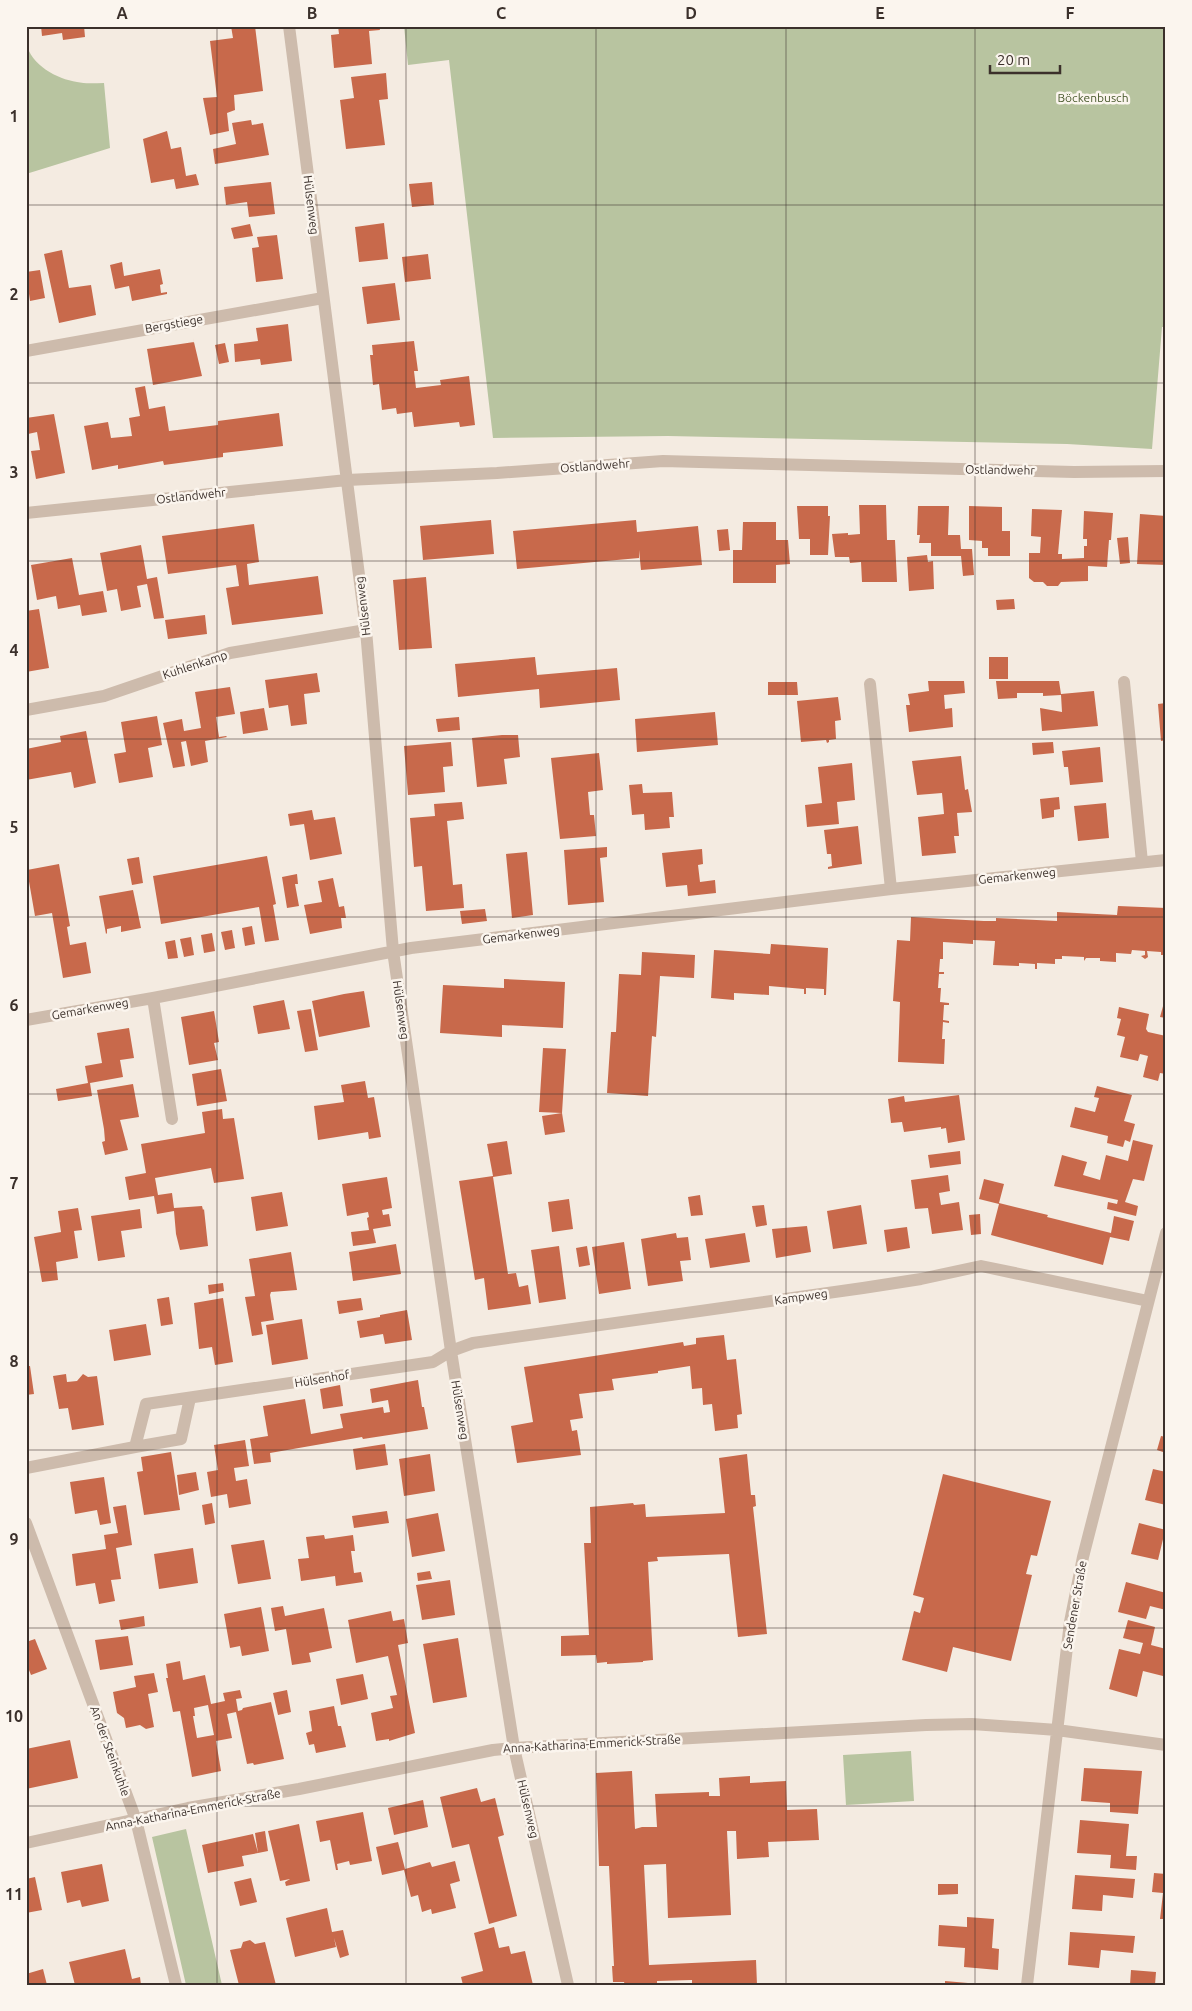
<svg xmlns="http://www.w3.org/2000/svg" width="1192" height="2011" font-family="Ubuntu,sans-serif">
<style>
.green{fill:#b8c4a0}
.building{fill:#c8694b;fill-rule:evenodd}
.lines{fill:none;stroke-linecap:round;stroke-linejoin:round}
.minor{stroke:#cdbbac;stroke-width:12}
.grid{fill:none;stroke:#3b302b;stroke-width:1;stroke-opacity:0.55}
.labels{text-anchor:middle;stroke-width:5;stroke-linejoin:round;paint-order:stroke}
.park-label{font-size:12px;fill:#4a5a2e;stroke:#fbf5ee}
.street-label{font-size:12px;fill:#3b302b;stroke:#fbf5ee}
.neatline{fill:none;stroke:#3b302b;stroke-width:2}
.grid-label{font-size:16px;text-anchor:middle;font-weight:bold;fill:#3b302b}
</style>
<rect width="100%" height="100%" fill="#f4ebe1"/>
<!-- green -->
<path class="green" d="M404,26H1166V327H1162L1152,449L1067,444L668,436L493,438L449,60L408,65Z
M26,43C31,65 57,79 77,82C85,84 95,83 104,83L110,148L26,174Z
M911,1751L914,1801L846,1805L843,1755Z
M186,1829L222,1985H186L152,1837Z"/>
<!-- building -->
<path class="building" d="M41,26H84L85,37L63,40L62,33L42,36Z
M231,26H255L263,91L234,95L235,110L227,113L229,131L210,135L203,98L217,97L210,41L233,38Z
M338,26H379L380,30L369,31L372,64L334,68L331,35L339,34Z
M386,73L388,99L379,100L385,145L346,149L340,100L354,98L351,77Z
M251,120L252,125L263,123L269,155L215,164L213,149L236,144L232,123Z
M167,131L171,149L181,147L186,176L196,174L199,185L176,189L174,179L151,183L143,139Z
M271,182L275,214L249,217L247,202L226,205L224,187Z
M432,182L434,205L412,207L409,184Z
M384,223L388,259L359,262L355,227Z
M250,224L253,236L234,239L231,228Z
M277,235L283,279L256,282L252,248L259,247L257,237Z
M62,250L69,288L91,285L96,315L59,323L44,254Z
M428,254L431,279L405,282L402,257Z
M122,262L124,276L160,269L163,284L160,285L161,293L167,292V294L132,301L129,286L115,289L110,265Z
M40,270L45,298L30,301L26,272Z
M395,283L400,320L367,324L362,287Z
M288,324L292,361L261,365L260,359L235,362L234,344L258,341L256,328Z
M193,338L202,376L153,385L147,349L194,342Z
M414,341L418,371H414L416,388L441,385L440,380L469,376L475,425L460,427L459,422L414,427L412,412L397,414L396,408L382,410L379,384L373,385L370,355H373L372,345Z
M225,343L229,362L219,364L215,345Z
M145,386L149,409L165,406L169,431L218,425V421L279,413L283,446L223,453V457L164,465L163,461L118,469V465L92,470L84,426L108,422L111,438L132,436L129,418L140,416L135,388Z
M54,414L65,473L36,479L31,451L40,450L37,432L28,434L26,418Z
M859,505H886L887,540H895L897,582H862L861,562L850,563L849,557H835L832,534L848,533V535L860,534Z
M797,506H828V516H830L828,555H810V539H799Z
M918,506H949L948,535H960L961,549H972L974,575L963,576L961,556H931V543H919L920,535H917Z
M969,506L1002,507V531H1010V556H988V548H982V541L969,540Z
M1032,509L1062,510L1058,554H1062V559L1084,558V546H1087V539H1083L1084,511L1113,513L1111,540H1109L1107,567L1088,566V581L1061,582L1058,586H1047L1043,582H1034L1029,578V553H1040L1041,537L1031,536Z
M1140,514L1166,516L1163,548L1166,549V565L1137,564Z
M491,520L494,554L423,560L420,526Z
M636,520L637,532L698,526L702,565L641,570L639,550V558L517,569L513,531Z
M743,522H776V540H788L790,564L776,565V583H733V550H742Z
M254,524L259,562L247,564L249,585L318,576L323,614L232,625L226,588L239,586L236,565L168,574L162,536Z
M728,529L730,550L719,551L717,530Z
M1128,537L1130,563L1120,564L1117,538Z
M141,545L147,579L157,577L164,618L154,619L147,584L137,586L141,607L121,611L117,589L107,591L100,553Z
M927,555L928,562L933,561L934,589L909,591L907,557Z
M72,558L79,595L103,591L107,612L82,616L80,605L58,609L56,596L37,600L31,565Z
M426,577L432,648L399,650L393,580Z
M1014,599L1015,609L997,610L996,600Z
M39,609L49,668L26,672V611Z
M205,615L207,634L168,639L165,620Z
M535,657L537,675L617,668L620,700L540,708L539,689L458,697L455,664Z
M989,657H1008V679H989Z
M317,673L320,692L304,694L307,724L291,726L288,705L269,708L265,680Z
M928,681H964L965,693L944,695L945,709L952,708L953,727L909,732L906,705H910L908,694L929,691Z
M996,681H1059L1061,694L1094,691L1098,726L1042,731L1040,708L1062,712L1061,695L1043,696V693H1017V698L998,699Z
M768,682H797L798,695H768Z
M230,687L235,714L216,717L219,737L226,736L227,737L205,741L208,762L191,766L186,741L181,742L185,766L173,768L163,723L182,719L184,731L201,728L195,692Z
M838,697L841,720L835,721L836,739L829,740V742L827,743L826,740L801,742L797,701Z
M1166,703V740L1161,741L1158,704Z
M264,708L268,730L243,734L240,712Z
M715,712L718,745L637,752L635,719Z
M157,716L162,745L148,748L153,777L119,783L114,754L126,752L121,722Z
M459,717L460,730L438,732L436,719Z
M86,731L96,783L74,788L71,772L26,780V749L61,742L60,736Z
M502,735H518L520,757L504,759L507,784L477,787L472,738Z
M451,742L453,766L443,767L445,792L408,795L404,746Z
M1053,742L1054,753L1033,755L1032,743Z
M1100,747L1103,782L1070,785L1068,767H1064L1062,751Z
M599,753L603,790L588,792L590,815H594L596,836L560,839L551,758Z
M961,756L965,790L968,789L972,812L957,813L959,836H954L956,853L922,856L918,817L944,814L943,803L942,793L917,795L912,761Z
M852,763L855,800L837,802L839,824L807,827L805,805L822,803L818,767Z
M642,784L643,793L672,792L674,817H669L670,828L645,830L644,814L632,815L629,785Z
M1059,797L1060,809L1054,810V817L1042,819L1040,799Z
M462,802L464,819L447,821L453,885L462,884L464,908L426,911L422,866L414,867L410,818L435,816L434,804Z
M1106,803L1109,838L1078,841L1074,806Z
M312,810L314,820L335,817L342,854L310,860L304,824L290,826L288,814Z
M858,826L862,864L828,869V867L832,866L831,854H827L824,830Z
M607,847V857L600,858L604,902L568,905L564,850Z
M702,849L703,864L698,865L700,882L715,880L716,893L688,896L687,885L666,887L662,853Z
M527,852L533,915L512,918L506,854Z
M267,856L276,904L273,905L279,940L265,942L259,907L161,924L153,876Z
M139,857L143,883L132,885L127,859Z
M59,864L70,926L67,927L70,945L86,942L91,973L63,978L52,913L35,916L27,870Z
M297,874L298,884H295L299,906L287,908L282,877Z
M333,878L339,907L344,906L346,918H341L342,928L310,934L304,905L322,902L318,881Z
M133,890L141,928L121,932V926L107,929V933L106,934L99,896Z
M1118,906L1166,908V955H1161V952L1147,951L1148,957L1145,959L1141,956L1145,955V951L1132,950L1131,954L1116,953V962L1100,961V958H1086L1084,961V957L1062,956V959H1055V964L1037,963V969H1035V964L1019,963V966L993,965L995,941L973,940V944L943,942V959H940L939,972H944V974H939L938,988H941L940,1002L949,1003V1005H944L943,1020L949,1021V1023L943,1022L942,1039H945L944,1064L898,1062L900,1002L893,1001L897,940L910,941L911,917L984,921H996V918L1057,921V912L1117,915Z
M485,909L487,921L462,924L460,911Z
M252,926L255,944L245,946L242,928Z
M232,930L235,948L225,950L221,932Z
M212,933L215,951L204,953L201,935Z
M191,937L194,955L184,957L180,939Z
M175,940L178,958L168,959L165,942Z
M771,944L828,948L826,995H824V989L806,988V994H804V989L769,986V995L734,993V1000L711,998L714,950L770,954Z
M642,952L695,955L694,978L660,976L656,1037L652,1036L648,1096L607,1093L611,1032H616L619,974L641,975Z
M504,979L565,982L563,1028L502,1025V1037L440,1033L443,985L504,988Z
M364,991L370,1027L319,1037L312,1001L344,994Z
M1165,999H1166V1018L1160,1017Z
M284,1000L290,1029L258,1034L253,1006Z
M1119,1007L1149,1014L1146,1029L1148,1032L1166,1036V1074L1160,1073L1158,1081L1143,1077L1148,1056L1140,1054L1138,1061L1120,1057L1125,1037L1117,1035L1121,1019L1117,1018Z
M311,1009L318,1050L305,1052L297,1011Z
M214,1011L219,1042L214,1043L218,1060L189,1065L181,1017Z
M129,1028L134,1058L120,1060L123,1077L90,1083L92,1096L58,1101L56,1089L88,1083L85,1066L102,1063L97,1033Z
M543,1048L566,1049L562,1113L565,1132L545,1135L542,1116L562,1113L539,1112Z
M221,1069L227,1101L197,1106L192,1074Z
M365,1081L368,1098L374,1097L381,1137L369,1139L368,1132L318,1140L314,1106L344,1102L341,1085Z
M133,1084L139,1117L120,1120L128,1150L105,1155L102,1142L105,1141L104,1129L97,1090Z
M1097,1086L1132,1095L1124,1121L1135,1124L1130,1142L1125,1140L1123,1147L1107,1143L1108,1136L1070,1127L1075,1107L1095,1112L1099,1098L1094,1097Z
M959,1095L965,1140L948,1143L946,1128L941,1129V1127L904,1132L902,1122L891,1123L888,1099L904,1096L905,1102Z
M222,1109L223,1119L234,1118L244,1179L214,1183L211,1168L155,1178L158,1195L172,1193L174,1208L202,1206L203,1210L204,1209L208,1246L180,1250L176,1234L174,1211L157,1214L154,1196L129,1200L125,1177L146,1173L141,1144L205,1133L202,1112Z
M1133,1140L1153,1145L1144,1181L1133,1179L1125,1202L1138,1206L1136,1216L1107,1209L1108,1202L1117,1204L1118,1200L1054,1186L1062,1155L1087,1162L1083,1175L1100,1180L1106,1155L1128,1161Z
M507,1141L512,1174L493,1177L508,1274L516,1273L519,1287L528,1285L531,1304L488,1310L484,1278L475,1280L459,1181L493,1176L487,1144Z
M960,1151L961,1164L930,1168L928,1155Z
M948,1175L950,1191L939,1193L941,1205L959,1202L963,1230L932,1234L928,1208L915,1209L911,1180Z
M387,1177L392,1208L382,1210L383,1215L389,1214L391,1226L373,1229L376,1243L353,1246L351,1232L369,1230L367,1218L369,1217L368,1212L347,1216L342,1184Z
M984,1179L1004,1184L999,1203L1048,1215L1047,1217L1111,1233L1114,1216L1134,1221L1129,1241L1110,1237L1103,1265L991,1235L999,1204L979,1199Z
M282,1192L288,1226L256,1231L251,1197Z
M700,1195L703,1215L691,1216L688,1197Z
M569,1199L573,1229L552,1232L548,1202Z
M764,1205L767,1225L756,1227L752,1206Z
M861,1205L867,1244L833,1249L827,1211Z
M78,1208L82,1230L74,1231L78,1258L56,1262L58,1280L42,1282L34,1237L61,1232L58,1211Z
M140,1209L142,1228L121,1231L125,1257L98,1261L91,1216Z
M980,1214L981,1234L971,1235L969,1215Z
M807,1226L811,1252L776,1258L772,1229Z
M907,1227L910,1248L887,1252L884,1230Z
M676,1233L677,1238L688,1237L691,1260L680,1261L683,1281L648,1286L641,1239Z
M745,1233L750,1262L710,1268L705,1239Z
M624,1242L631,1289L599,1294L592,1247Z
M396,1244L401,1274L353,1281L349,1252Z
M559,1246L566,1299L539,1303L531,1250Z
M587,1246L590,1265L579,1267L576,1248Z
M291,1252L297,1290L271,1292L270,1295L274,1320L261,1322L263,1334L252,1336L245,1297L255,1296L249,1259Z
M223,1283L224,1291L209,1294L208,1285Z
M169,1297L173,1324L161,1326L157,1299Z
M223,1298L233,1362L215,1365L212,1347L199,1349L194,1303Z
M361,1298L363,1310L339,1314L337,1301Z
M407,1310L412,1340L385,1344L383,1334L360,1338L357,1321L380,1317V1315Z
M302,1319L308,1359L272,1365L266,1325Z
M146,1324L151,1355L114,1361L109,1330Z
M724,1335L727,1360L736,1359L742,1414L737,1415L738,1428L715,1431L712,1404L703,1405L702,1388L692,1389L690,1366L658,1371V1373L612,1379L614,1390L579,1394L583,1418L570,1420L572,1431L577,1430L581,1455L517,1463L511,1426L533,1422L524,1367L683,1342L684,1346L696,1344V1338Z
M26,1366H30L34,1394L26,1395Z
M66,1374L67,1382L77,1381L83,1374L88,1377L97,1376L104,1425L72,1430L68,1408L59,1409L53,1376Z
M418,1380L422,1407H424L428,1429L363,1439L362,1437L270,1453L271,1462L254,1464L250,1439L268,1436L263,1406L305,1399L311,1434L343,1428L340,1414L383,1407L384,1413L390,1412L388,1400L372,1403L370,1389Z
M340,1385L343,1406L323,1409L320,1389Z
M1161,1436L1166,1437V1453L1157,1450Z
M245,1440L249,1466L234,1468L236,1481L247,1479L251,1504L229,1508L227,1494L211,1497L207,1472L218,1470L214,1445Z
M385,1444L388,1465L356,1470L353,1449Z
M171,1452L180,1510L144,1515L137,1472L143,1471L141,1457Z
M430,1454L435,1491L404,1496L399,1459Z
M747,1454L751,1495H755L756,1506L753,1507L767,1634L738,1637L729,1554L657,1557L658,1561L648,1562L653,1660L643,1661V1662L607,1664V1662L597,1663L596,1655L561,1656V1636L589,1635L584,1543H591L590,1507L633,1503L634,1505L645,1504L646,1517L725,1513L719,1458Z
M1153,1469L1166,1472V1505L1145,1500Z
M196,1472L199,1490L179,1495L177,1475Z
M943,1474L1051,1501L1037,1556L1031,1555L1026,1574L1032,1575L1011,1661L953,1647L947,1672L902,1660L914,1611L920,1613L924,1598L913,1595Z
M104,1477L111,1523L100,1525L97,1510L75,1514L70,1482Z
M212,1503L215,1523L205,1525L202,1505Z
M126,1505L132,1545L116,1548L121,1579L111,1580L115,1601L99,1604L95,1583L76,1586L72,1554L106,1549L104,1535L118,1533L113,1507Z
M387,1511L389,1523L354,1528L352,1516Z
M438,1513L445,1551L412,1557L406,1519Z
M1139,1523L1166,1530V1535H1164L1158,1560L1131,1554Z
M324,1535L325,1539L353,1535L355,1551H351L354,1573L361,1572L363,1582L336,1586L335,1576L301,1581L298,1559L309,1558L306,1537Z
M264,1540L271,1579L238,1584L231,1545Z
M193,1548L198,1583L159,1589L154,1554Z
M430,1571L432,1579L418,1581L417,1573Z
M450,1580L455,1615L422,1620L416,1585Z
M1126,1582L1166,1593V1610L1150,1606L1146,1619L1118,1612Z
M283,1606L285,1616L324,1608L332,1648L309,1653L311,1662L292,1665L286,1629L275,1631L271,1608Z
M261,1607L269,1651L242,1656L240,1646L230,1648L224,1614Z
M391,1611L393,1621L404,1619L408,1643L398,1645L415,1733L389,1741V1739L376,1741L371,1713L393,1708L390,1696L397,1695L388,1656L356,1663L348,1620Z
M144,1616L145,1626L121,1630L119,1620Z
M1128,1620L1155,1627L1151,1645L1166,1649V1666L1163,1676L1143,1671L1137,1697L1109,1689L1119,1649L1140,1654L1143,1643L1123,1638Z
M128,1636L133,1665L100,1670L95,1640Z
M458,1638L467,1697L433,1703L423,1644Z
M35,1639L47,1669L31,1675L29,1670L26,1671V1642Z
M180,1661L183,1680L205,1675L211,1704L225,1701L223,1693L240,1690L242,1698L236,1699L238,1711L242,1710L243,1708L271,1702L284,1759L254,1765L253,1763L247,1764L236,1712L227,1714L232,1738L216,1741L221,1771L192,1777L180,1711L173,1712L166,1678H168L166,1664ZM208,1705L214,1735L197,1738L193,1716H195L194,1708Z
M154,1673L158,1692L148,1694L154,1727L146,1729L140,1725L126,1728L124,1718L117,1713L113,1692L136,1687L134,1676Z
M363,1674L368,1699L341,1705L336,1679Z
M287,1690L291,1712L278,1715L273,1693Z
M334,1706L338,1726H341L346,1747L316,1753L314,1744L309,1745L306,1733L312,1731L309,1711Z
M70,1740L78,1778L26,1789V1749Z
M1084,1768L1142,1771L1138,1814L1110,1812V1803L1081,1801Z
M632,1771L635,1829L642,1827H657L655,1794L709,1792V1796H720L719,1778L750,1776V1783L786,1781L787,1810L817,1809L819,1840L768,1842L769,1857L737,1859L736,1831H727L731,1915L668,1918L666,1864L644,1865L649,1965L756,1960L757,1985H692V1980L657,1981V1985H625L624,1982H613L612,1966H614L609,1866H599L596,1773Z
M477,1788L481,1802L495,1798L504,1835L498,1837L517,1916L489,1924L469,1844L452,1848L440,1797Z
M423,1800L428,1827L394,1835L388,1808Z
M363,1812L372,1861L350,1865L349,1861L337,1864L338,1870H336L330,1840L320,1842L316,1821Z
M1080,1820L1129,1824L1126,1856H1137L1136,1870L1110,1868L1111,1855L1077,1853Z
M299,1824L310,1881L286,1886L285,1882L290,1879L280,1881L268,1831Z
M265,1831L268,1851L258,1853L255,1833Z
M253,1834L258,1853L242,1856L244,1866L208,1873L202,1845Z
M398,1842L405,1869L430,1862L432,1867L455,1861L460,1881L450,1884L456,1908L432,1914L431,1909L422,1912L418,1895L411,1897L404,1870L382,1875L376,1847Z
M102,1864L109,1901L82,1907L80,1900L67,1903L61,1872Z
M1154,1873L1166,1874V1919H1160L1163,1893L1152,1892Z
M1075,1875L1135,1879L1133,1898L1103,1895L1102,1911L1072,1909Z
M35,1877L42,1910L26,1913V1879Z
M251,1878L257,1902L240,1906L234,1882Z
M938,1884H958V1894L938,1895Z
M327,1908L332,1932L343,1930L349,1955L340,1958L334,1938L336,1947L295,1957L286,1918Z
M967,1917L994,1919L992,1948L999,1949L998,1970L964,1967L965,1948L938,1946L939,1925L967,1927Z
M494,1927L499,1948L509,1946L511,1954L525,1951L533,1985H463L461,1977L483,1971L474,1933Z
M1070,1932L1135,1936L1133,1953L1101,1950L1099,1968L1068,1965Z
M250,1940L255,1944L265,1942L276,1985H239L230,1950L241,1948L243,1942Z
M125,1949L132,1979L140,1977L141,1985H75L69,1962Z
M43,1969L47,1985H26V1974Z
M1131,1970L1156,1972L1155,1985H1130Z
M945,1981L968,1983L967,1985H945Z"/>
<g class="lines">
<!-- minor -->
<path class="minor" d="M289,26L366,630L393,951L451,1351L514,1748L568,1985
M26,351L323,298
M26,513L347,480L497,473L663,461L1074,472L1166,471
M1124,682L1142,862
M870,684L891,889
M26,710L104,696L230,653L366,630
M153,998L172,1119
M26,1020L153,998L411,948L891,889L1166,860
M135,1447L181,1439L190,1398
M26,1468L135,1447L146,1404L433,1362L451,1351L473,1343L863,1288L921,1279L981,1266L1148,1301
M26,1523L136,1820L176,1985
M26,1843L188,1808L299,1789L493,1750L514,1748L926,1725L972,1724L1057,1730L1166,1745
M1027,1985L1070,1622L1083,1557L1166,1233"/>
</g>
<!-- grid -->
<path class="grid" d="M217,26V1985M406,26V1985M596,26V1985M786,26V1985M975,26V1985M26,205H1166M26,383H1166M26,561H1166M26,739H1166M26,917H1166M26,1094H1166M26,1272H1166M26,1450H1166M26,1628H1166M26,1806H1166"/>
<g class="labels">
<!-- park labels -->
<g class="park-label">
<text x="1093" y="102">Böckenbusch</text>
</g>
<!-- street labels -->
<g class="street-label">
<text transform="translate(311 205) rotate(83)" y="4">Hülsenweg</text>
<text transform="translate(174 324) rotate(-10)" y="4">Bergstiege</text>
<text transform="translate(595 466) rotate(-4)" y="4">Ostlandwehr</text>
<text transform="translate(1000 470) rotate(1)" y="4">Ostlandwehr</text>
<text transform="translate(191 496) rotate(-6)" y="4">Ostlandwehr</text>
<text transform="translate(363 606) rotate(-97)" y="4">Hülsenweg</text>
<text transform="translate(195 665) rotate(-18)" y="4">Kuhlenkamp</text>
<text transform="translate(1017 876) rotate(-6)" y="4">Gemarkenweg</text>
<text transform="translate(521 935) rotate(-7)" y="4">Gemarkenweg</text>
<text transform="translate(90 1009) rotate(-10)" y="4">Gemarkenweg</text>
<text transform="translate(401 1010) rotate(82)" y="4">Hülsenweg</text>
<text transform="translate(801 1297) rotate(-8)" y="4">Kampweg</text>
<text transform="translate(322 1379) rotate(-9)" y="4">Hülsenhof</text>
<text transform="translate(460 1410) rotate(81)" y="4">Hülsenweg</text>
<text transform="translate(1075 1605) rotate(-80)" y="4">Sendener Straße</text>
<text transform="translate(592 1744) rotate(-3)" y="4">Anna-Katharina-Emmerick-Straße</text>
<text transform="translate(110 1751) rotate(70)" y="4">An der Steinkuhle</text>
<text transform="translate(528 1809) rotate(77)" y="4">Hülsenweg</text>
<text transform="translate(193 1810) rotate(-11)" y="4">Anna-Katharina-Emmerick-Straße</text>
</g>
</g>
<!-- border -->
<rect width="1192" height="2011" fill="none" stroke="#fbf5ee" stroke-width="55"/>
<!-- scale -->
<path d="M990 65v8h70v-8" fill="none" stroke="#3b302b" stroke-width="2.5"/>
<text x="997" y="65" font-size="15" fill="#3b302b" stroke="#fbf5ee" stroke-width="4" paint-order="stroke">20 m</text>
<rect x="28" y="28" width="1136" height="1956" class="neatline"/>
<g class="grid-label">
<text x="122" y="19">A</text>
<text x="312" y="19">B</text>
<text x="501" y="19">C</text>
<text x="691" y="19">D</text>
<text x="880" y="19">E</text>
<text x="1070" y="19">F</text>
<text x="14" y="122">1</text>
<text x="14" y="300">2</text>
<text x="14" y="478">3</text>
<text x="14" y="656">4</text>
<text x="14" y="833">5</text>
<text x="14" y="1011">6</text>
<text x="14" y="1189">7</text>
<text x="14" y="1367">8</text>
<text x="14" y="1545">9</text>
<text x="14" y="1722">10</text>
<text x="14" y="1900">11</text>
</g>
</svg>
